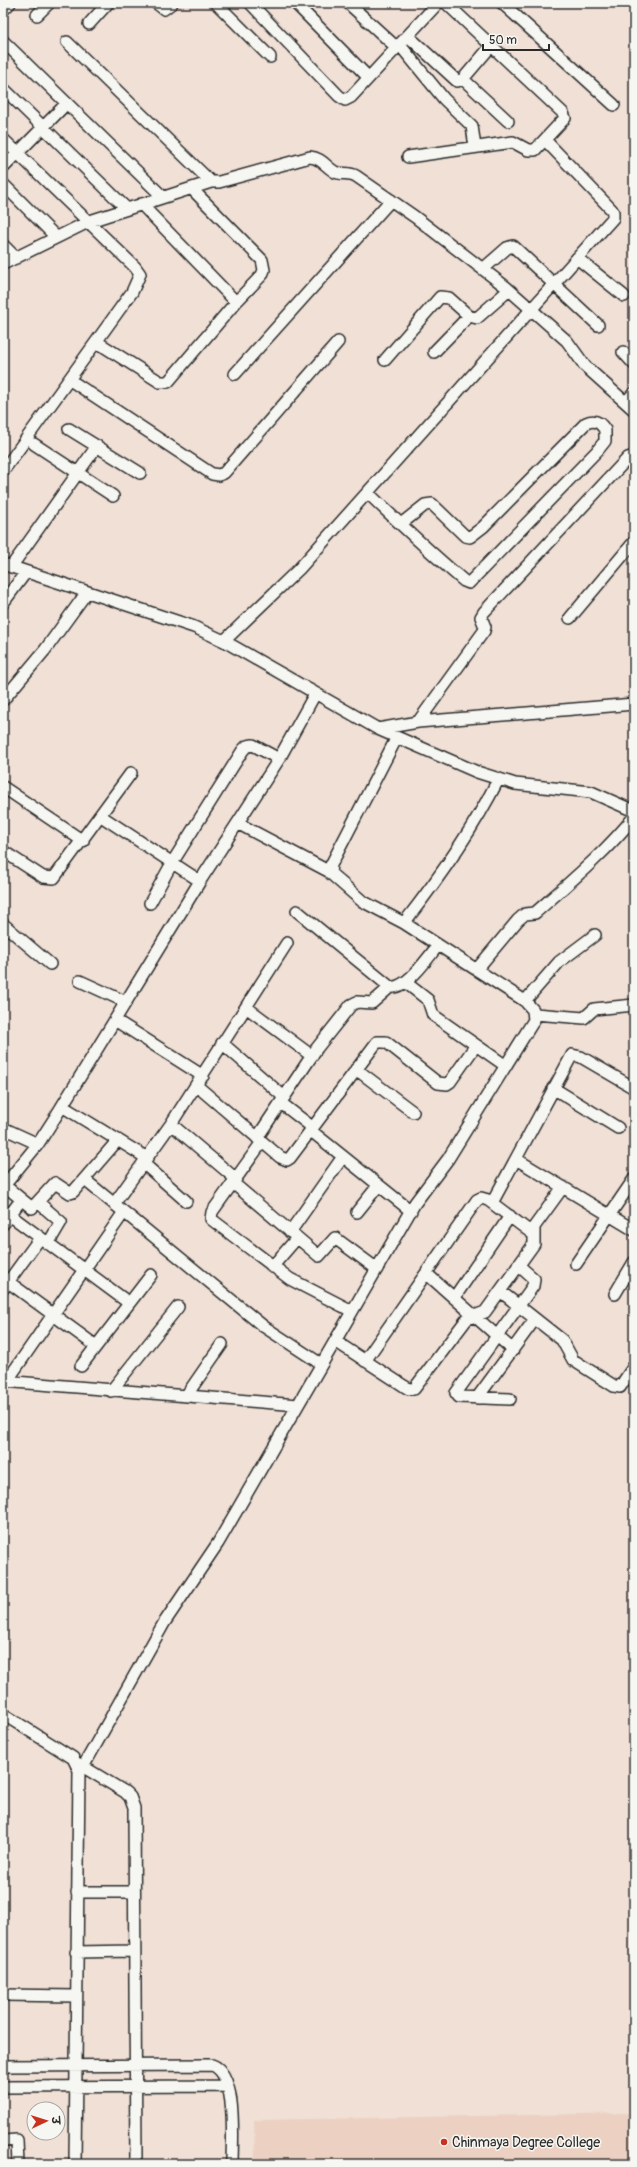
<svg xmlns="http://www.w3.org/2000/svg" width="637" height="2167" font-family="Pangolin,'Playpen Sans Deva',sans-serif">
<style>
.built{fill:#ecd1c3}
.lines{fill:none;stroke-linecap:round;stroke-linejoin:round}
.minor-casing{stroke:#2b2b2b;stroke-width:14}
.minor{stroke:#f6f6f2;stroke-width:11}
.poi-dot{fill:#c8321e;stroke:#f6f6f2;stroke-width:1.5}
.labels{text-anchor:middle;stroke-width:3;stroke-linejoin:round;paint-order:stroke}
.poi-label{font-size:14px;fill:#2b2b2b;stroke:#f6f6f2;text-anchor:start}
</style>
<rect width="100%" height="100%" fill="#f0e0d6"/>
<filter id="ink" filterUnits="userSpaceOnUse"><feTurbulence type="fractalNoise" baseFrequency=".025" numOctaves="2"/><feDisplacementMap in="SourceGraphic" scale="8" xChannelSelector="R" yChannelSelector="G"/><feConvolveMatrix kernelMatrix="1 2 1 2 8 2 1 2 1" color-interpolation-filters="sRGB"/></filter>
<g filter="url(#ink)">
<!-- built -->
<path class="built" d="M634,2113V2164H255L254,2120Z"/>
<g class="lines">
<!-- minor casing -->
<g class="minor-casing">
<path id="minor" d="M156,3L164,9L172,3
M216,3L270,57
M250,3L339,96L345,100L351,97L438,3
M295,3L368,77
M348,3L396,47
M502,3L614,105
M3,10L10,3
M37,15L49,3
M89,24L108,3
M408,36L457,81L463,79L492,45
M3,41L163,197
M67,42L211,182H219L310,157C322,158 326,167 335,172C341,175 349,172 356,176L415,217L506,287L567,341L585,366L634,410
M399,44L444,99L472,126L475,147
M463,79L508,121
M3,88L126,208
M3,139L135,267L140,274L132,292L3,471
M408,157L513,142L528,150H535L565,118L563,113L446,3
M3,168L67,103
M3,184L56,237
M141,204L236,302
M3,245L16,258
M577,258L624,296
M3,264L90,221L211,182
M483,269L507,248L513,246L598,325
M97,342L160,382H168L236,302L262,275L264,270L262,260L192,189
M434,352L469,316
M623,352L634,364
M385,360L440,297L449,298L469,316L477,318L509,290
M235,374L391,200
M70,380L212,474L219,475L224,473L338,342
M626,402L634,393
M69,429L140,473
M34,444L113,496
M368,493C399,523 431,553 464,581L469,583L597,451L605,441V430C600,422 595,419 586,423L483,527L470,537L465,536L432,504L425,505L401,524
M3,564L194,627L224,641L378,729L477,772L515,784L591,792L634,811
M11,567L97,446
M3,603L26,572
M570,618L634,542
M224,641L299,569L613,218V212L611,209L545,140
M3,700L45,650L87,592
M418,722L484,631L485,627L481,617L484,612L628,458L634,456
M378,729L418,722L634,704
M3,787L83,841
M101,816L200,881
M239,824L330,872
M3,851L43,877L54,878L131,773
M150,903L172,863L243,750L247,746L253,745L279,759
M297,911L390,987C406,990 429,957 438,945
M404,923C440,877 472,831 498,780
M3,924L50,964
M477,969L518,920L525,914L535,913C570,882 605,853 634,817
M80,981L126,1002
M405,982L428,1000L433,1015L506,1066
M525,1001L559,962L595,935
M246,1007L312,1056
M535,1014L584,1018L594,1009L634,1005
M115,1020L203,1076
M222,1043L284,1097
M356,1069L413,1112
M197,1086L280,1157L287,1160L290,1158L377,1042H386L438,1083L447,1084L450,1082L476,1045
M553,1088L618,1128
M281,1103L312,1127
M62,1106L147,1158
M171,1124L236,1179
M3,1128L38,1144
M310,1130L411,1211
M257,1138L317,1048L351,1005L357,1002L372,1003L390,987
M262,1142L212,1212L211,1219L290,1279L352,1311
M516,1159L634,1230
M143,1163L186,1201
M85,1180L263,1326L321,1364
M233,1183L319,1256L335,1238L377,1269
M4,1185L32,1208L55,1183L70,1193L73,1192L118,1140
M3,1187L38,1144L56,1116L200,881L279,759L315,694
M39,1203L61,1222L48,1244
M492,1203L572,1055L581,1057L634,1088
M114,1204L171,1124L287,943
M3,1210L129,1303
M357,1212L378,1186
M3,1224L21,1200
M290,1232L342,1158
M576,1264L634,1179
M272,1267L297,1238
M427,1274L513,1350
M3,1278L96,1346
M3,1289L40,1238
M500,1291L562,1340L573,1360L614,1386L620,1387L634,1366
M615,1294L634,1262
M454,1298L510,1216
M335,1341L404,1386L409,1389H414L467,1319L485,1312L534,1244V1227L563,1187
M365,1361L477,1200L481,1198L488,1200L533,1234
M81,1366L151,1275
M3,1381L298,1405
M7,1381L124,1212
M111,1391L178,1307
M186,1396L222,1344
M477,1398L535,1319
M510,1399L459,1397L456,1393L533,1286L534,1279L518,1265
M3,1714L73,1758L79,1770L75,2164
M77,1763L125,1792L130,1797L134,1808L136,2164
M83,1767L164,1623L218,1543L415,1203L448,1159L534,1020L533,1010L525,1001L404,923L362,901L330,873L331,865L396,739
M77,1892H134
M76,1952L134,1951
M3,1995L75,1996
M3,2066L212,2065C238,2074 232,2141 232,2164
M3,2087L227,2086
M3,2141L17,2140L18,2164"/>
</g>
<!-- minor -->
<use href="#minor" class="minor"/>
</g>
</g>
<!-- markers -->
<circle class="poi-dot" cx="444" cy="2142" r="4"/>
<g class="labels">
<!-- poi labels -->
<g class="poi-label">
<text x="452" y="2147">Chinmaya Degree College</text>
</g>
</g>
<!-- margin -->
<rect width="637" height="2167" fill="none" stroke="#f6f6f2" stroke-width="16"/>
<rect x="8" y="8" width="621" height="2151" fill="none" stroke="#2b2b2b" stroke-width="1.5" filter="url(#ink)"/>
<!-- north arrow -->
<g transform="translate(46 2121) rotate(86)"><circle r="19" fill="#f6f6f2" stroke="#a5a5a2"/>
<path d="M0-3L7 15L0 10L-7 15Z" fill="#c8321e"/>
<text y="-6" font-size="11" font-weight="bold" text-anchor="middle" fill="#2b2b2b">उ</text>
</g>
<!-- scale -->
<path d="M483 44v6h66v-6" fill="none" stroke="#2b2b2b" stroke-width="2"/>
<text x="489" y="44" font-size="12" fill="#2b2b2b" stroke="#f6f6f2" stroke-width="3" paint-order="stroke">50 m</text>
</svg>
